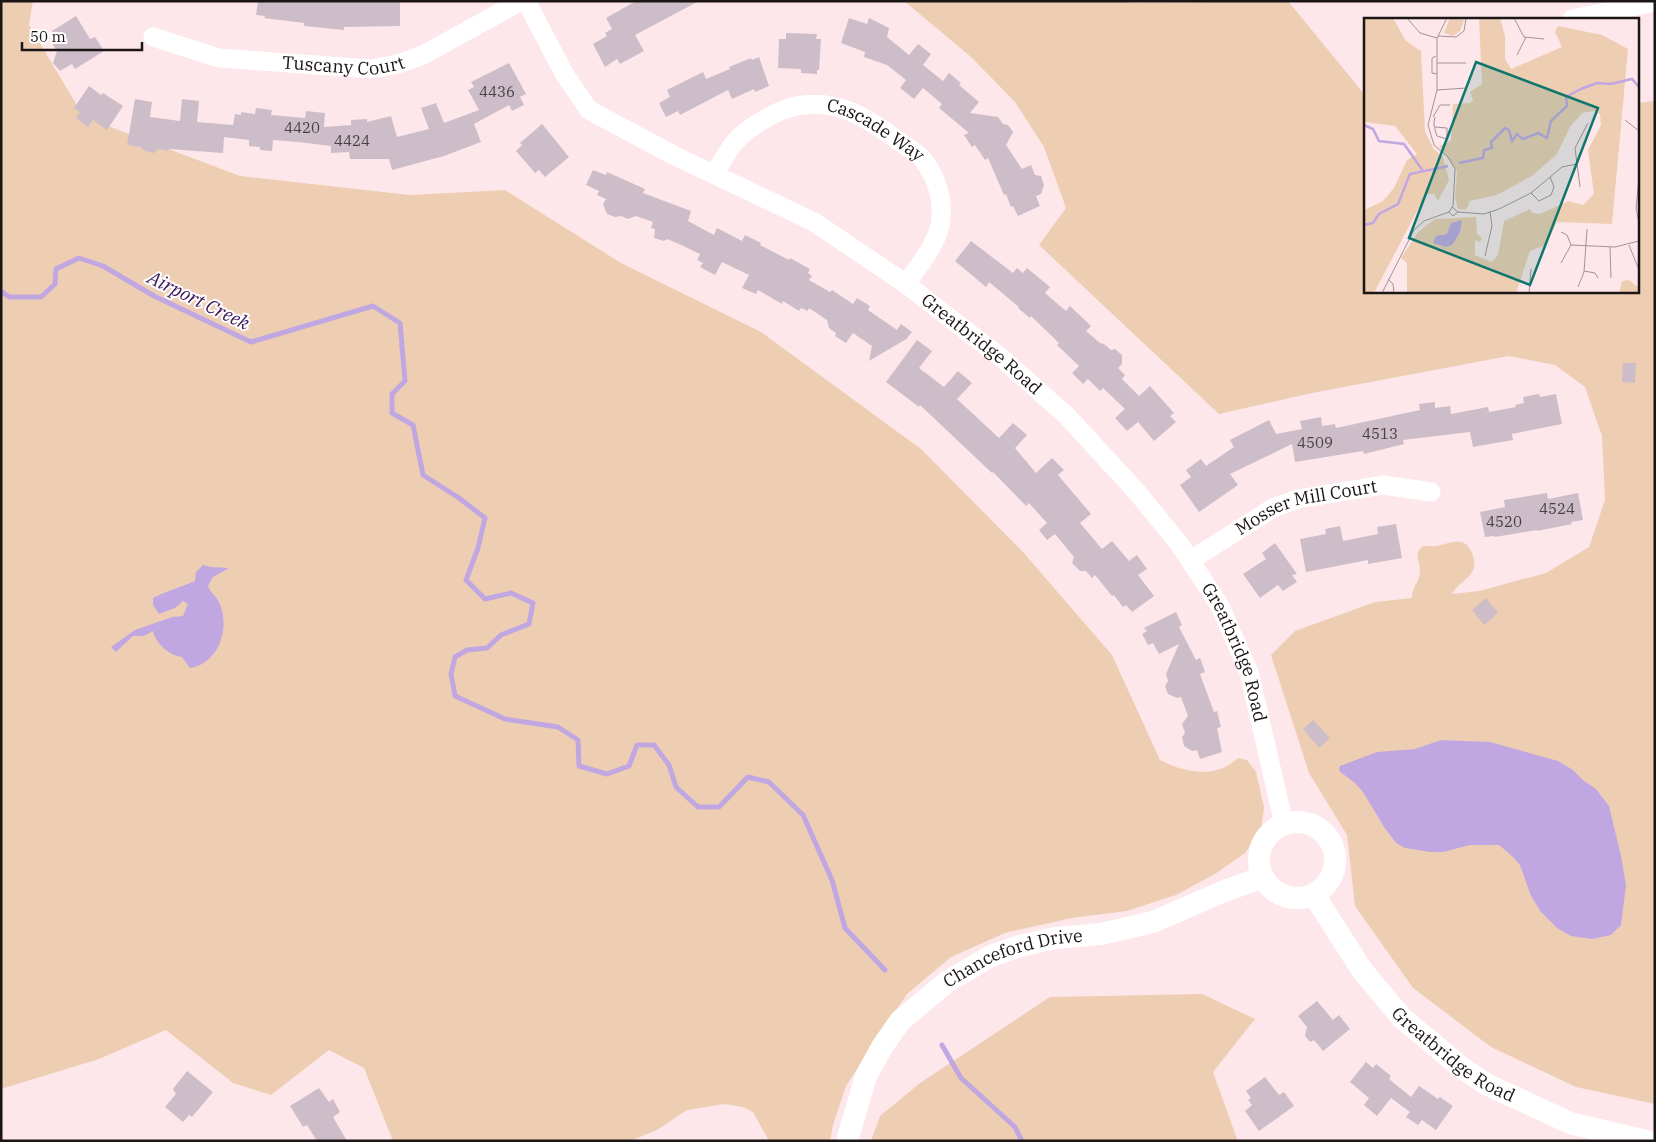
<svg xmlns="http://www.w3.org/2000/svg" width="1656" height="1142" font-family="'IBM Plex Serif',serif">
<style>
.green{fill:#eeceb2}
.water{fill:#c1a7e1}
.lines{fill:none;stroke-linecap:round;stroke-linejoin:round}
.stream{stroke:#c1a7e1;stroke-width:5}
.building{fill:#cdbdc9}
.minor{stroke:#fff;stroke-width:19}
.tertiary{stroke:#fff;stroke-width:22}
.labels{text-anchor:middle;stroke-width:4;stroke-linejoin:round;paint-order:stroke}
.number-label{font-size:15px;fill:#483f43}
.street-label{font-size:18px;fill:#1c1516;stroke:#fff}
.water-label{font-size:19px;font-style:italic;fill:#3c175b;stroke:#fff}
.inset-river{fill:none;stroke:#c1a7e1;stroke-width:2.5}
.inset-road{fill:none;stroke:#a39396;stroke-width:1}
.view{fill:#0f766e;fill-opacity:0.15;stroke:#0f766e;stroke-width:2.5}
.inset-edge{fill:none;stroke:#1c1516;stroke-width:2.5}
</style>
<rect width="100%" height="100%" fill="#fde7eb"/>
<!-- green -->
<path class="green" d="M1,1H33L29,25L84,117L240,176L410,195L505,190L621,263L761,332L921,449L1023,552L1112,655L1160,760C1185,773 1216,779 1238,758L1247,760L1256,772L1264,807L1261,831L1245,853L1215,874L1176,895L1127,911L1072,918L1005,933L951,957L907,994L881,1032L846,1086L833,1125L830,1141H769L753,1112L743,1107L725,1104L687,1110L657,1130L630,1141H393L364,1068L329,1050L271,1095L233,1083L166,1030L99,1059L1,1089Z
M904,1H1125L1131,3L1288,1L1365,95V291H1637V103L1655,101V1104L1576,1087L1491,1047L1413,988L1355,906L1347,835L1309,773L1271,655L1295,631L1375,602L1412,598C1411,588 1421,580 1420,570C1420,563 1414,553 1421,548C1425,544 1431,547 1436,546C1451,544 1464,534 1472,553C1474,558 1475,563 1474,568C1470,579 1456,585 1452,594L1479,591L1546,573L1589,547L1605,500L1602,436L1585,387L1555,365L1509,356L1312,393L1219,414L1039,245L1066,208L1044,147L1015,102L971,57Z
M1202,994L1255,1019L1213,1072L1237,1139L1244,1141H871L880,1116L920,1083L1050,997Z"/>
<!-- water -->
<path class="water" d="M203,565L212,567L229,568L213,577L208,586C210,592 216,596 219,602C231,628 219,663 190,668L182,657C170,656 155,643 153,631L144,636H133L116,652L111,647L135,630L172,617L183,616L188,604L183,601L175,608L159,614L153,605V598C166,591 181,587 195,581L196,572Z
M1441,740L1490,742L1558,761L1573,770L1583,780L1596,789L1609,806L1621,856L1626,885L1621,925L1611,935L1592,939L1571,936L1557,928L1541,912L1531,896L1520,865L1512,856L1499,845H1470L1443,852H1430L1405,848L1396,843L1384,827L1363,792L1355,783L1339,771L1340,766L1377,752L1415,749Z"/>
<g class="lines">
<!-- stream -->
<path class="stream" d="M1,291L9,297H41L55,284L56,269L79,258L103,266L154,296L251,342L373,306L400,323L405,381L392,394V413L413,425L423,475L459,498L485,518L478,548L466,580L485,599L511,593L533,603L529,624L501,635L487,648L467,650L455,657L451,674L455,696L505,719L558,727L578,740L579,766L607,774L629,766L637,745H654L669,765L676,787L698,807H719L748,777L769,782L803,815L832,880L845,928L885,970
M942,1045L961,1078L1015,1127L1022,1141"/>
</g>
<!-- building -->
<path class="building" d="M258,1H400V26L344,27V30L304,26V23L264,18L265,16L256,15Z
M636,1H699L635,35L644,51L620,64L617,59L605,67L593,44L607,36L605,33L612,29L606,18Z
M76,16L90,39L95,37L104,51L75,69L72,64L60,71L53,63L57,51L51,42L56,38L52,31Z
M849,18L867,24L869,18L889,28L887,37L909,55L918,44L931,54L923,65L943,81L949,73L961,83L959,85L979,102L970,113L998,117L1003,124L1008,125L1013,132L1006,145L1022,169L1031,165L1035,175L1041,176L1044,185L1041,194L1036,196L1040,206L1018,216L1013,206L1011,207L1006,194L1004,195L988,158L985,160L975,145L972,147L964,135L969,133L939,108L942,104L923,88L914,99L900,88L906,80L887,65L864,57L865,52L841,43Z
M786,33L817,34L816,39H821L819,70H817V74L801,73V69L778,68L779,39H786Z
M759,57L769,86L755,92L754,89L732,99L728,90L680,115L678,111L666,117L659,103L670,97L667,90L703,72L706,79L730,69L729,67L751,58L752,60Z
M509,63L526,94L520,97L524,105L512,111L509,105L474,124L481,142L444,156L392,170L389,159H350L349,152L331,153V146L298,142L273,140L272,151L260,150V147L249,146V140L224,137L223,153L169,149L168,151L158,149L154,153L144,151L141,147L127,145L135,99L152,102L150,117L180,121L182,99L199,101L197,122L233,125L235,114L241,115V112L255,114L256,108L272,110L271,115L305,118L306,111L325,113L324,127L351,125V120L367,119V122L391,116L397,137L429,129L421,108L436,103L444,123L479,110L468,90L474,87L471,82Z
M89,86L101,95L103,93L123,106L107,130L93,120L88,127L76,118L80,112L74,108Z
M542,124L569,157L545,177L539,170L535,173L516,151L522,145L520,143Z
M593,170L606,175L607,172L645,189L643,193L691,211L688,221L714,235L717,228L742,241L745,235L761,243L760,245L789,260L790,258L810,269L808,273L812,276L809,280L830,292L832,290L853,304L857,298L870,306L868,310L897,330L901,324L912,332L907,338H908L869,361L872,346L853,333L846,343L835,336L836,333L829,328L827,320L809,308L808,311L801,308L799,311L783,301L782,304L758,290L756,294L742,288L749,275L722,262L715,275L700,267L703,263L697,260L700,254L679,244L667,239L664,241L654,238L655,229L651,228L653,222L636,216L628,219L621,216L615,217L607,214L603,204L606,199L597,195L599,191L586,185Z
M971,241L1013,273L1017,268L1023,273L1027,268L1050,287L1045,293L1066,311L1070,306L1091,326L1086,331L1100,343L1104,344L1111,350L1115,349L1122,355V364L1118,368L1125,375L1122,379L1139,396L1150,386L1174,413L1170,416L1176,422L1154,441L1138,422L1127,431L1115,418L1125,409L1103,388L1100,391L1088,379L1083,384L1072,373L1079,366L1057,345L1059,343L1031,316L1030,318L1018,308L1019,307L989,282L986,287L955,261Z
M917,340L932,351L919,368L944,387L958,371L972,383L957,399L999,438L1013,423L1027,435L1015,448L1036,473L1052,458L1064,470L1058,475L1091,514L1080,523L1102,549L1112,541L1129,561L1137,555L1147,569L1138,575L1154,596L1132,612L1126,605L1123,607L1114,595L1112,596L1095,575L1092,578L1086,571H1080L1072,563L1074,557L1055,534L1047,540L1039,530L1047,523L1029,503L1026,506L993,472L992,473L920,405L919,407L886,382Z
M1623,363H1636L1635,383L1622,382Z
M1539,394L1540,397L1556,394L1562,424L1512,434L1513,440L1473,447L1470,432L1403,440L1404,444L1364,454L1363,451L1295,462L1292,444L1230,474L1238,485L1199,512L1180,485L1191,477L1186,470L1201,459L1206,466L1234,447L1230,440L1269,420L1276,434L1302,429L1300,421L1321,417L1322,426L1335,424L1336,428L1420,410L1419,404L1435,402V408L1450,406L1451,414L1488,407L1489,412L1516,407L1515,405L1524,403L1523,397Z
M1547,493L1548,499L1578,493L1583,520L1571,522L1572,524L1537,531V530L1495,537L1494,536L1485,537L1480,512L1505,507L1504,500Z
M1396,524L1402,558L1368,564V560L1306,572L1300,539L1326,534L1325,529L1340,526L1343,541L1378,534L1377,527Z
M1275,543L1297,574L1292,575L1297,582L1283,591L1278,585L1260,598L1243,574L1266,559L1262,553Z
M1486,598L1498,613L1484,625L1472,610Z
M1176,612L1182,625L1179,627L1196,660L1200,658L1205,672L1200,674L1214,712L1217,711L1221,727L1217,728L1222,752L1200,759L1197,750L1192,751L1184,746L1182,737L1185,733L1182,724L1188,716L1181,697L1177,698L1168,694L1165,686L1168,681L1166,674L1179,644L1159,654L1153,643L1148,645L1142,634L1147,631L1144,628Z
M1313,720L1330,738L1319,748L1303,729Z
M1317,1001L1333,1020L1339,1015L1350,1029L1323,1051L1314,1040L1310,1042L1305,1036L1307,1027L1298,1016Z
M1366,1062L1373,1068L1376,1064L1391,1076L1389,1079L1411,1097L1419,1086L1438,1099L1440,1097L1453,1106L1436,1130L1422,1120L1418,1125L1406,1117L1410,1112L1391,1098L1377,1116L1364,1105L1369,1098L1350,1082Z
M187,1071L213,1092L192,1117L189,1115L183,1122L165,1107L176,1094L173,1089Z
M1265,1077L1279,1095L1284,1092L1294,1106L1259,1131L1245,1111L1252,1105L1248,1100L1251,1098L1246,1091Z
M319,1088L329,1102L333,1099L340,1112L333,1117L347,1141H317L307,1125L303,1127L290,1106Z"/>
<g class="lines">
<!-- minor -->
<g class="minor">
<path id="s1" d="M526,1L565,75L589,110L675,156L814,222L906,284L1004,360L1067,416L1136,491L1180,545L1220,606L1249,672L1284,824"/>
<path d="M1572,19L1655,2"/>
<path id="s2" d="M153,37L219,58L371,69L398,64L423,55L521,1"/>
<path id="s3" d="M714,174C721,164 727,151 735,142C748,127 777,110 796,106C839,98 868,119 900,142C908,148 919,153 924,161C936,177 943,198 941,218C940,241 919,265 906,284"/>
<path id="s4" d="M1191,560L1273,508L1298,499L1383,485L1431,492"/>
</g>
<!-- tertiary -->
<g class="tertiary">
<circle cx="1297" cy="860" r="38"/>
<path id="s5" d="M1314,895L1362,970L1402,1018L1462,1068L1486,1084L1570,1123L1646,1141"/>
<path id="s6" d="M847,1141L866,1076L882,1047L900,1021L948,981L991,956L1020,946L1055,938L1101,934L1153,922L1222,892L1263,877"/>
</g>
</g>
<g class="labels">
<!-- number labels -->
<g class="number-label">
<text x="497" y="97">4436</text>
<text x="302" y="133">4420</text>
<text x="352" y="146">4424</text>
<text x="1380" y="439">4513</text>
<text x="1315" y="448">4509</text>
<text x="1557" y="514">4524</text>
<text x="1504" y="527">4520</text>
</g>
<!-- street labels -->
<g class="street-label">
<text dy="6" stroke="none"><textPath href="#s2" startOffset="194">Tuscany Court</textPath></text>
<text dy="6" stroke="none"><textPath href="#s3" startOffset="196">Cascade Way</textPath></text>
<text dy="6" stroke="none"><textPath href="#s1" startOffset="585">Greatbridge Road</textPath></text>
<text dy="6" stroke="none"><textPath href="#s4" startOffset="129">Mosser Mill Court</textPath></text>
<text dy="6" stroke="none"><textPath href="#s1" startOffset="990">Greatbridge Road</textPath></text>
<text dy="6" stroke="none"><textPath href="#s6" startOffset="265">Chanceford Drive</textPath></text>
<text dy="6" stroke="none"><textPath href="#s5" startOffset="215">Greatbridge Road</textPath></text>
</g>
<!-- water labels -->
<g class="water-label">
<text transform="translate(199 300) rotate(26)" y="7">Airport Creek</text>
</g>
</g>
<!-- overview -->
<g transform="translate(1364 18)">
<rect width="275" height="275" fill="#fde7eb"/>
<path d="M0,0H29L42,23L57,33L61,113L69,130L79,139L85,162L74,183L70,176H62L10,275H0V192L19,183L30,170L43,142L53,136L31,108L0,104ZM86,0L100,2L96,13L89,18L80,15ZM115,0H136L141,18V41L147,51L198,29L191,14L194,8L238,17L264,31L248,206L193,204L182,227L166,233L152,275H43V245L37,240L54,214L71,201L112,199L113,216L118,220L116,224L111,222V237L128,244L134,237L140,203L166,191L168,195L176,196L205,183L219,187L230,176L224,132L237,107L236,96L230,93L218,95L206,109L193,136L168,158L133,177L106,183L102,192L94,191L91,179L93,153L75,128L87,123L89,86L106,85L109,82L106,74L118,66ZM265,262L275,270V275H255L258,263Z" fill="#eeceb2"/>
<path d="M98,202L96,214L88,227L82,229L69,225L72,218L83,216L87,205Z" fill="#c1a7e1"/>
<path class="inset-river" d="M0,107L9,111L15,123L40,126L59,153M95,145L119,140L120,132L128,130L127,124L141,110L145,112L148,123L153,116L159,121L174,115L183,120L187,103L203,88L202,79L217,71L233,65L247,66L268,61L275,69M0,207L9,205L15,196L34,186L46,156L84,148"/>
<path class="inset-road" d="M43,0L56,15L73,20M83,0L73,20V72L64,107L70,127L84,139L91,151L89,189M150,0L160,19L180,21M74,18L92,19L100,13L102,0M153,37L162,19M72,38L68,40V55L73,56M73,45H102M73,72L102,70M69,99L76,87H86M261,102L275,113M71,109L83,110V121L73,118L71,112V109L70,108V104L71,99M275,161L272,190L275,205M216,169L211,130L224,105M167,175L175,183L187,177L190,169L186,159M94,194L120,196L135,191L167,175L198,149L213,146M207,227L251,229L275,223M265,227L275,252M246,229L247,260M121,238L128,208L126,194M197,245L207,227L203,217L197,214M220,253L231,255L234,260M24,261L29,266L30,275M214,269L220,254L223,211M18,275L50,212L60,203L85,194L88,189L94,194L89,198L85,194M165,275L167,251"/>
<path class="view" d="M112,44L234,90L166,267L45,220Z"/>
<rect width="275" height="275" class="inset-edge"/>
</g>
<!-- border -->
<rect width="1656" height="1142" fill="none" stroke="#1c1516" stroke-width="5"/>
<!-- scale -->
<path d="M22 42v8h120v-8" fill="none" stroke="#1c1516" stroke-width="2.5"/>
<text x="30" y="42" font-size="15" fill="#1c1516" stroke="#ffffff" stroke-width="4" paint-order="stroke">50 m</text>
</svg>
